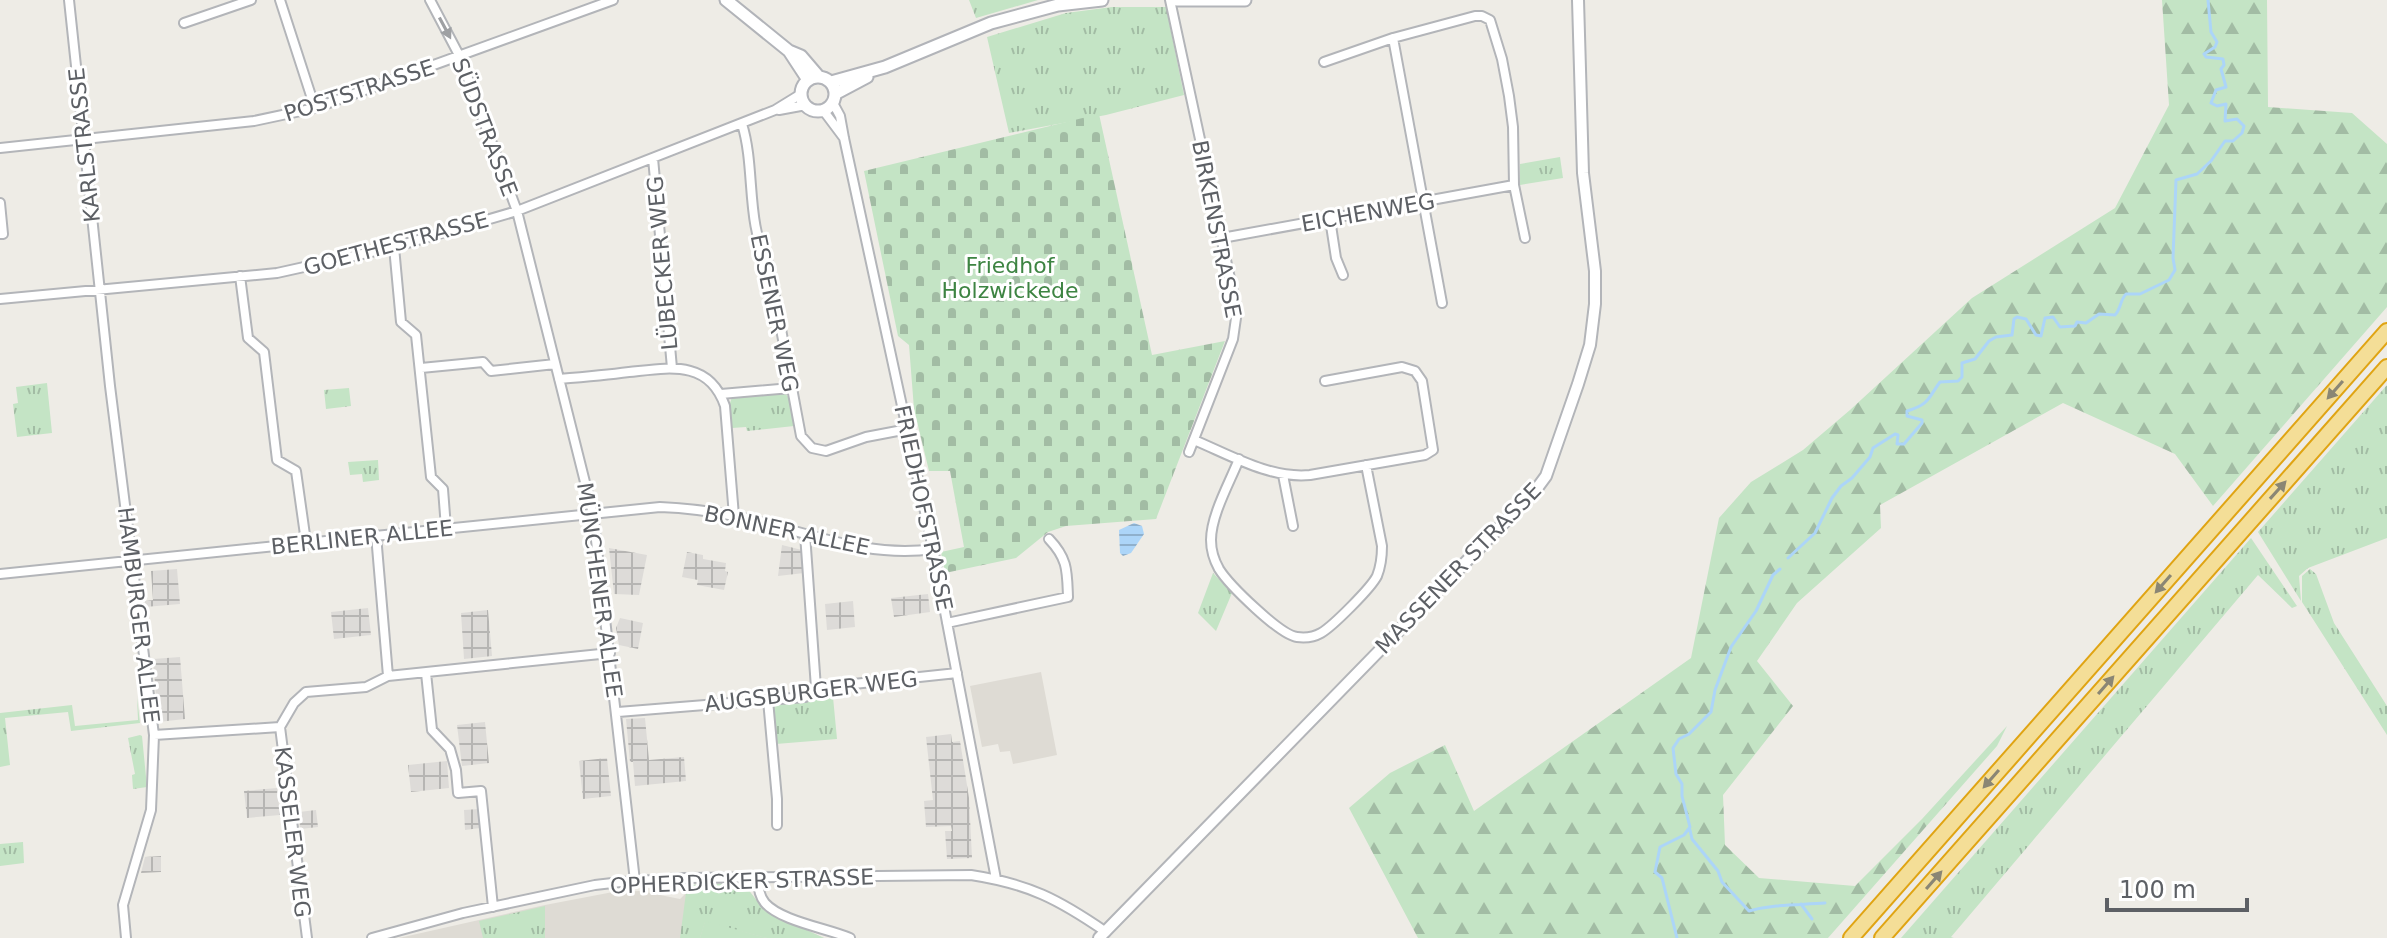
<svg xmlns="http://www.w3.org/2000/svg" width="2387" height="938" font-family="'DejaVu Sans',sans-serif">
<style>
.industrial{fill:url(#industrial-grid)}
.education{fill:#dedbd4}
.grass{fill:url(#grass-tufts)}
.forest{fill:url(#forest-firs)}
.cemetery{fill:url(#cemetery-stones)}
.pitch{fill:#c4e4c5}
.water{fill:url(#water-rules)}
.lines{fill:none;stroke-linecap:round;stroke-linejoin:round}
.stream{stroke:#acd5f8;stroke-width:3}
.minor-casing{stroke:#b3b5b9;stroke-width:12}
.tertiary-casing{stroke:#b3b5b9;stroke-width:14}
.secondary-casing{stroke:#b2b4b9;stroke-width:15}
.motorway-casing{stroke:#e0a413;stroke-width:18}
.minor{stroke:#fff;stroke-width:8}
.tertiary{stroke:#fff;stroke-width:10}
.secondary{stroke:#fff;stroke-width:11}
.motorway{stroke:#f4de97;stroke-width:14}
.oneway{fill:#9ea0a3}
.oneway2{fill:#8a8674}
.labels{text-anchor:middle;stroke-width:6;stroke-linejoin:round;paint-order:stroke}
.street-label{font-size:22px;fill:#5d6065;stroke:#fff}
.park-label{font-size:22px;fill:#3d8442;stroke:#fff}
</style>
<defs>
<pattern id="industrial-grid" width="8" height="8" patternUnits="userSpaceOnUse" patternTransform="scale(2)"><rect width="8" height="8" fill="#dddbd8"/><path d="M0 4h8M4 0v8" fill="none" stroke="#b6b5b3"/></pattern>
<pattern id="grass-tufts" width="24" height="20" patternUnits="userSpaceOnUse" patternTransform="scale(2)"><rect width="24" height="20" fill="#c4e4c5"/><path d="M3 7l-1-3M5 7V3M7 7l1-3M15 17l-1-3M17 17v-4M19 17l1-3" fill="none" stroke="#a2bca4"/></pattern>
<pattern id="forest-firs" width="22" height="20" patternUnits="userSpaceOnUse" patternTransform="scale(2)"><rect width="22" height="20" fill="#c4e4c5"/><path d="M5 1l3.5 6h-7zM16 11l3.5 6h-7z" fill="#a2bca4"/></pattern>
<pattern id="cemetery-stones" width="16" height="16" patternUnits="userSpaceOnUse" patternTransform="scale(2)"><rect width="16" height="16" fill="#c4e4c5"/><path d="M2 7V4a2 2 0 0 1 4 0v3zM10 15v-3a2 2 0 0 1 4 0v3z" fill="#a2bca4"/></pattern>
<pattern id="water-rules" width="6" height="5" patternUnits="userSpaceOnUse" patternTransform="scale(2)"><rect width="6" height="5" fill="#acd5f8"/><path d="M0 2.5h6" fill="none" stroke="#8fb0cc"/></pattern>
</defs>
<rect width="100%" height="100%" fill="#eeece6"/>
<!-- industrial -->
<path class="industrial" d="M782,545L802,550L804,573L778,576Z
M609,548L647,555L639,595L614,594Z
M687,552L703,555V559L726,563L725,571L728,572L724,590L697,585L698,580L682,577Z
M177,569L180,604L145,607V601L153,600L151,571Z
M928,594L930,612L894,617L891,598Z
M853,601L855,627L827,630L825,604Z
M368,608L371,635L334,639L331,612Z
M488,610L492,656L464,659L461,613Z
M620,618L643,623L638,649L619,645L616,628Z
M180,657L185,719L158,722L153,659Z
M645,718L649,760L684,757L686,781L635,786L633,762H630L626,719Z
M485,722L489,763L462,766L457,725Z
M951,734L952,742L960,741L969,798L972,858L947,859L945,831H952L951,826L926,827L924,801L933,800L926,737Z
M607,758L611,796L583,799L579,761Z
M447,761L449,788L411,792L408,765Z
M277,788L280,815L247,818L244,791Z
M479,809L480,828L465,830L464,810Z
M316,810L318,827L300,829L299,812Z
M161,856V872L141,873L145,857Z"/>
<!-- education -->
<path class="education" d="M1041,672L1057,755L1013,764L1010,751L1000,752L998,744L982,747L970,686Z
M743,883L765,911L824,938H399L545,905L613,892L640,891L680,899L686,893L687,885Z"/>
<!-- grass -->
<path class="grass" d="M969,0H1038L976,18Z
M1112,7H1166L1184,95L1106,115L1009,133L987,37L1066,13Z
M1560,157L1563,178L1520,185V164Z
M47,383L52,433L17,437L13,404L18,403L16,387Z
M2387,385V538L2308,568L2299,576L2301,601L2258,532Z
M349,388L351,406L326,409L324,390Z
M784,392L789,398L794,426L747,431L746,427L732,428L729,406L732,397Z
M378,460L379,480L363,482L362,474L350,475L348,462Z
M2251,538L2297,606L2292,608L2258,575L1951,937L1954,938H1901Z
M2310,569L2316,574L2334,623L2387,706V735L2302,602V576Z
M1213,573L1232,593L1216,631L1198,613Z
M137,697L140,723L71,731L68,712L5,718L10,765L0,767V713L72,705L75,726L138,720Z
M833,697L837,739L776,744L773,703Z
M140,735L142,736L147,787L133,789L132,775L135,774L128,738Z
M23,842L24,863L0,866V844Z
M743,883L765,911L824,938H767L705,922L700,938H680L687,885Z
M545,906V938H483L479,921Z"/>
<!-- forest -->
<path class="forest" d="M2162,0H2267L2268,107L2352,113L2387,144V307L2213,506L2175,454L2063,403L1880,505L1881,528L1797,603L1757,661L1793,706L1723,795L1725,845L1759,878L1855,886L1922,819L2007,726L1997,746L1828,938H1418L1349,808L1390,773L1445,745L1474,811L1691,658L1719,518L1751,482L1803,450L1850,410L1972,298L2115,208L2169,105Z"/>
<!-- cemetery -->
<path class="cemetery" d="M1099,114L1152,355L1225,341L1156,519L1066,526L1048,532L1016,558L945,573L941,552L964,547L950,471H929L914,409L909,345L898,336L864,171Z"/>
<!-- pitch -->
<path class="pitch" d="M705,921L767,938H700Z"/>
<!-- water -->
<path class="water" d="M1134,523L1142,526L1144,534L1131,553L1123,556L1120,553L1119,530Z"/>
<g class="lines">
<!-- stream -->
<path class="stream" d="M1788,558L1815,533L1832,498L1841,486L1852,478L1870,457L1873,448L1895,434L1898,435L1897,444H1904L1922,423V420L1907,416V411C1930,404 1928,398 1940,382L1958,381L1962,377V363L1975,359L1989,341L1996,337L2012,335L2014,319L2017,317L2026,319L2036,335L2041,336L2045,318L2053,317L2060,327L2075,326L2077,322L2086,323L2099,314L2115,315C2121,309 2120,300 2126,294H2140L2169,280L2175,270L2173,258L2176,180L2197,174L2211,161L2225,141H2233L2242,133L2244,126L2237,119L2225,121L2226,104L2217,106L2211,103L2216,90L2226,87L2221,69L2224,65L2223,59L2206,57L2204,54L2215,47L2217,42L2211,32L2208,0
M1690,830L1692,839L1718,871L1722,882L1749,911C1774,904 1798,905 1825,903
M1801,904L1812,919
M1677,938L1662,878L1655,872L1660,847L1684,835L1690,827L1682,796V784L1676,774L1673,748L1679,739L1689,734L1711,712L1715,690L1731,647L1756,611L1773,575L1780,569"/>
<!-- minor casing -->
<g class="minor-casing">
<path id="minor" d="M69,0L110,386L154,735L151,810L123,905L126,938
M280,0L315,108
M430,0L460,57L517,211L593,514L635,881
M1170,0L1237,311L1233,339L1189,452
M184,23L251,0
M1393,38L1442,303
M1324,62L1393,38L1475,16H1482L1490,20L1502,59L1509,96L1513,127L1514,185L1525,238
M833,103L840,116L844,138L933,549L996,879
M779,110L806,105
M823,110L844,138
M742,124C756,169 745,223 769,265L801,436L812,448L826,451L866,437L908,429
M0,148L254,121L315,108L613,0
M653,158L672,368
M0,203L3,234H0
M1330,219L1336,258L1343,275
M1222,238L1514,185
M394,247L401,322L416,335L431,477L443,489L446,528
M240,276L248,338L264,352L277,460L296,471L306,542
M0,299L277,273L394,247L517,211L775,110L801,94
M421,368L483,362L491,371L555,364
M559,379C583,377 606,375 629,372C668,368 709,359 725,406L734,516
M721,394L791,388
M1194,440C1230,455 1270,479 1310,475L1425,455L1433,450L1422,381L1415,371L1402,367L1325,381
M1239,459C1230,482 1211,515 1211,540C1211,550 1214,560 1219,569C1229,585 1280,635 1297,637C1305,638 1314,637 1321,633C1333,626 1371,588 1377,576C1381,566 1382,556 1382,546L1366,465
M1283,475L1293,526
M805,534L816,688
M376,535L388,676
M0,574L660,507C685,508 710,511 734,516C801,529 864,559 933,549
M947,623L1068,597C1067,571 1068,559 1049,539
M426,673L432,730L450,749L456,770L458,793L481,791L493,907
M768,700L777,799V825
M618,712L805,697L816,688L957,673
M280,727L307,938
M154,735L280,727L294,703L306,692L366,687L388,676L610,653
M758,878C758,887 759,896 765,903C781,921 826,928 850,938
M372,938L463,913L595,885L621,882L685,878L971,875C1029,884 1058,899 1106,932"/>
</g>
<!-- tertiary casing -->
<g class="tertiary-casing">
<path id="tertiary" d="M1099,938L1535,491L1546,476L1578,384L1590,345L1595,304V271L1583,173L1578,0"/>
</g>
<!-- secondary casing -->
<g class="secondary-casing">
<path id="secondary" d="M726,0L789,51L801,56L819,77
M1177,0H1245
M789,51L808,80
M801 94a17 17 0 1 1 34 0a17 17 0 1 1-34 0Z
M831,82L885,67L991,23L1058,5L1102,0
M835,94L867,77"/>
</g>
<!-- motorway casing -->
<g class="motorway-casing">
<path id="motorway" d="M1851,938L2387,331
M1882,938L2387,367"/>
</g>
<!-- minor -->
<use href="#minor" class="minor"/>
<!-- tertiary -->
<use href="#tertiary" class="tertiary"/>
<!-- secondary -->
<use href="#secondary" class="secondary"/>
<!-- motorway -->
<use href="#motorway" class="motorway"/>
</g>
<!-- one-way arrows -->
<defs><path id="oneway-solid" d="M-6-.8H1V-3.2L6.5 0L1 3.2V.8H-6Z" transform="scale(2)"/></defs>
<use class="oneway" href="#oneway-solid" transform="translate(445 28) rotate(62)"/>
<g class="oneway2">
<use href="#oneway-solid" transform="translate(2335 390) rotate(131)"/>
<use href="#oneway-solid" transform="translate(2278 490) rotate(-48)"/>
<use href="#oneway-solid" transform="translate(2163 584) rotate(131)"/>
<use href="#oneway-solid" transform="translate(2106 685) rotate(-49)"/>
<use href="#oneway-solid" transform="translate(1991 779) rotate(131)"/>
<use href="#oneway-solid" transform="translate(1934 880) rotate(-49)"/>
</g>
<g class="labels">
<!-- street labels -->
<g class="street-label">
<text transform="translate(359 90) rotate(-18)" y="8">POSTSTRASSE</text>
<text transform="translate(485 127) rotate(69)" y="8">SÜDSTRASSE</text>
<text transform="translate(84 145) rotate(-96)" y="8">KARLSTRASSE</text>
<text transform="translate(1368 212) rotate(-10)" y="8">EICHENWEG</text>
<text transform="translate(1217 229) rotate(79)" y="8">BIRKENSTRASSE</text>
<text transform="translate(396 243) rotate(-15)" y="8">GOETHESTRASSE</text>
<text transform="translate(662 263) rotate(-95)" y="8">LÜBECKER WEG</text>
<text transform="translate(775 313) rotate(78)" y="8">ESSENER WEG</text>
<text transform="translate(924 508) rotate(78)" y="8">FRIEDHOFSTRASSE</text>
<text transform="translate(787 530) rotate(12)" y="8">BONNER ALLEE</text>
<text transform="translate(362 537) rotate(-6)" y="8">BERLINER ALLEE</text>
<text transform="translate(1458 568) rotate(-46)" y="8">MASSENER STRASSE</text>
<text transform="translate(600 590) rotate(82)" y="8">MÜNCHENER ALLEE</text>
<text transform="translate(139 615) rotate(83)" y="8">HAMBURGER ALLEE</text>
<text transform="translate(811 691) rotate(-7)" y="8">AUGSBURGER WEG</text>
<text transform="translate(293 832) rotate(83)" y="8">KASSELER WEG</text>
<text transform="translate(742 881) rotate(-2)" y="8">OPHERDICKER STRASSE</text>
</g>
<!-- park labels -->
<g class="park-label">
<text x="1010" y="273">Friedhof<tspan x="1010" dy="25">Holzwickede</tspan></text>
</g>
</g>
<!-- scale -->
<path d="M2107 898v12h140v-12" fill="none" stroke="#5d6065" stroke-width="4"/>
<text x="2119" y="898" font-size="24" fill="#5d6065" stroke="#ffffff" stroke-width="6" paint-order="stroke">100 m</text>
</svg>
